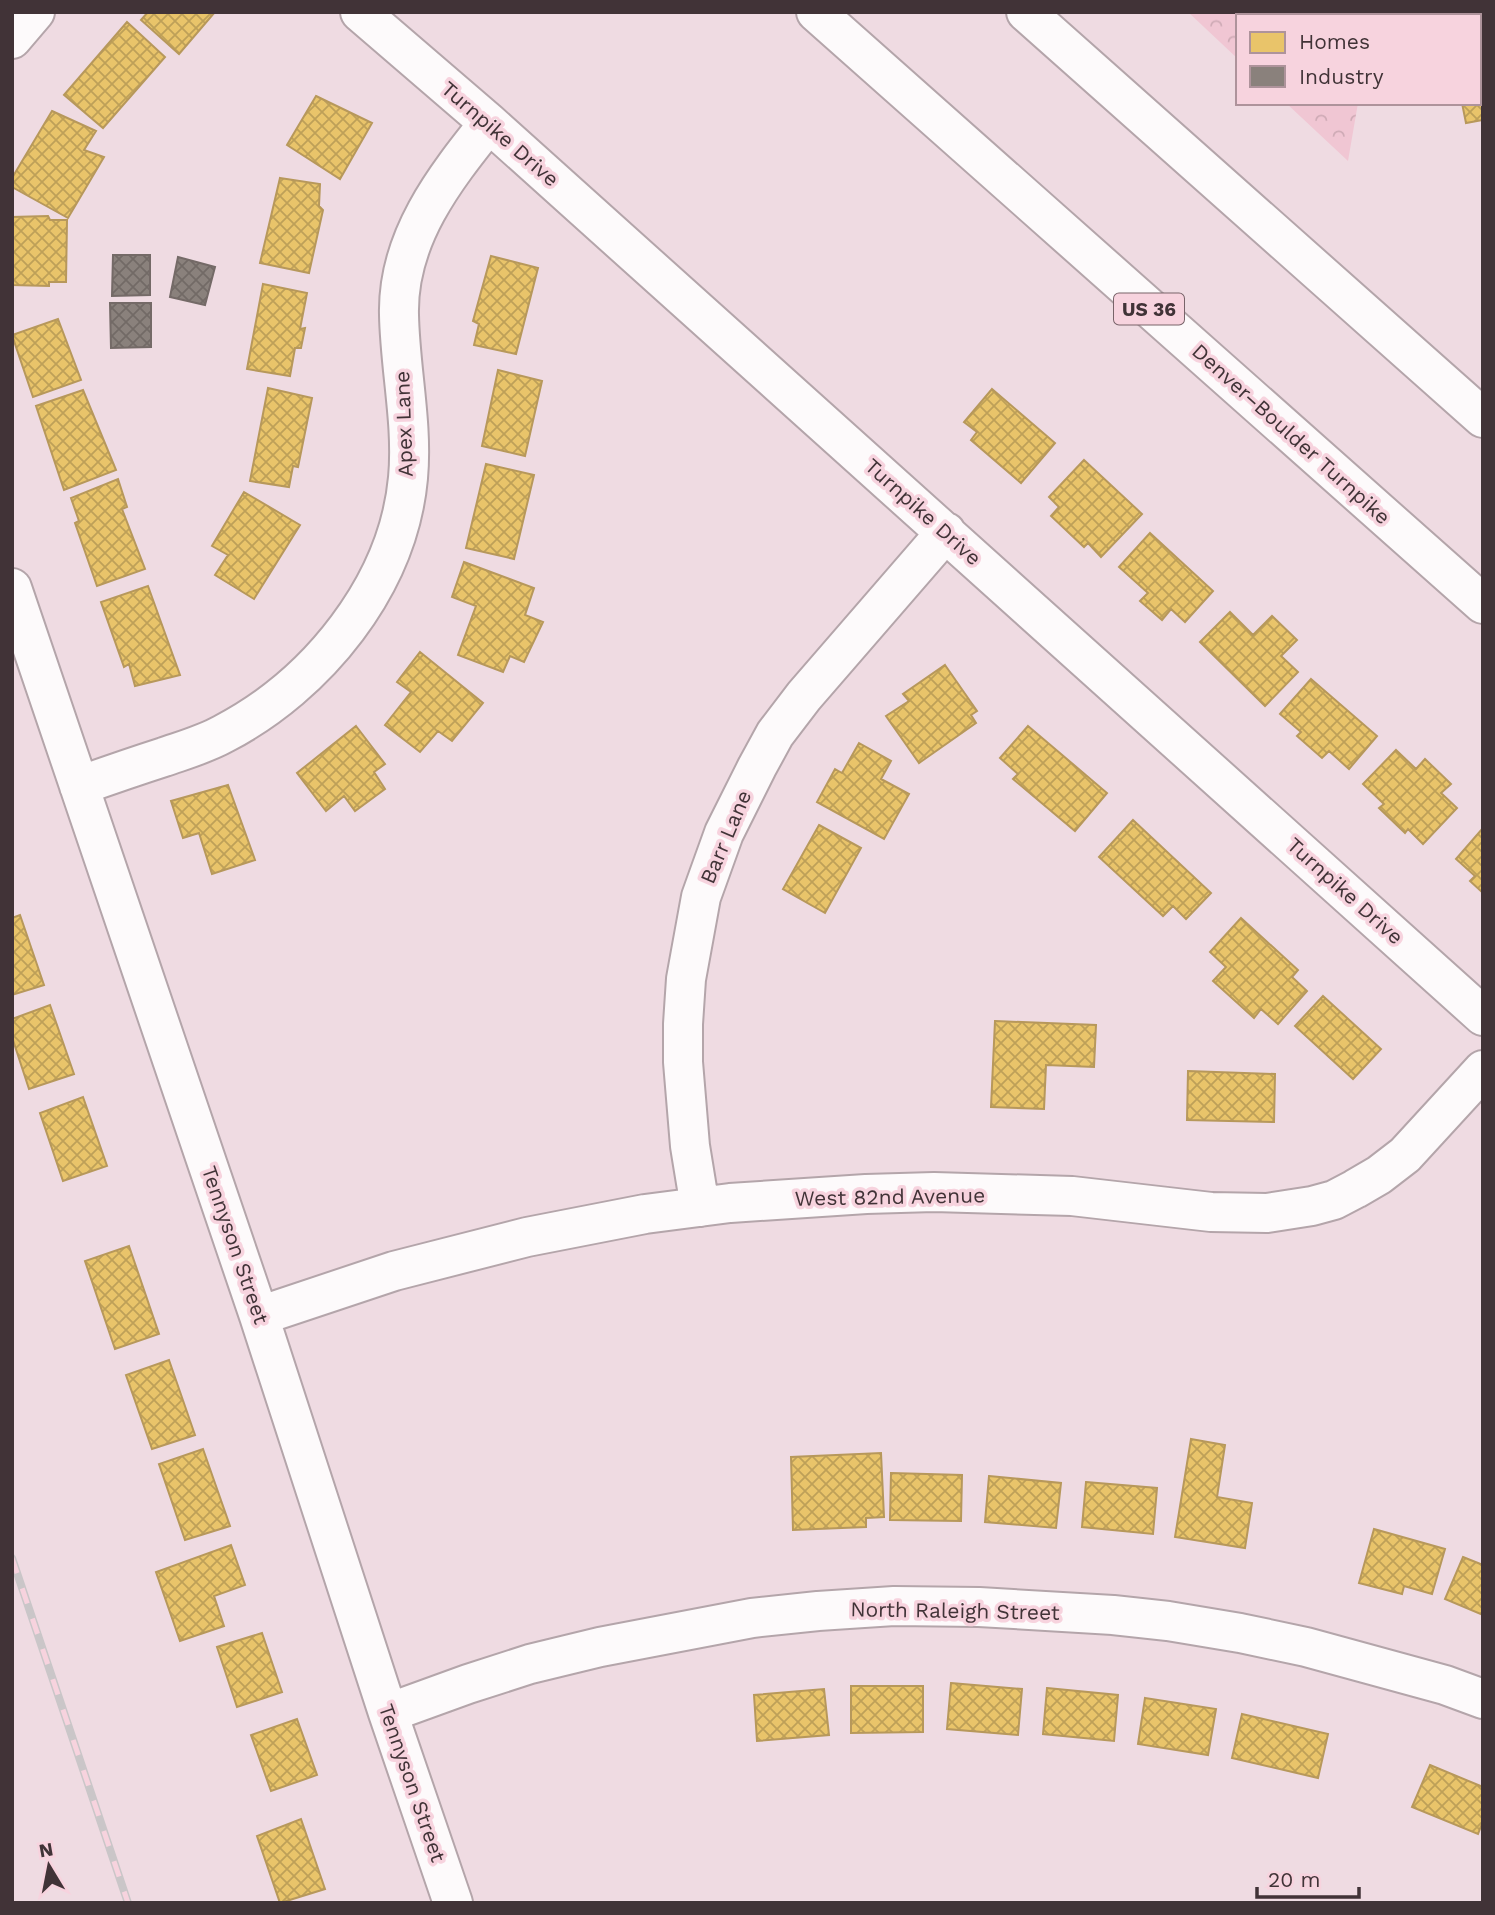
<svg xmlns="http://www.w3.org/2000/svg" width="1495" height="1915" font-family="'Work Sans',sans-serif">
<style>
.park{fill:url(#park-crowns)}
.homes{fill:url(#homes-cross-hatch);stroke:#b7985b;stroke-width:2}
.industry{fill:url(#industry-cross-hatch);stroke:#746a67;stroke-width:2}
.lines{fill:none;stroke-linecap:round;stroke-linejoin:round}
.street-casing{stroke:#b4a5aa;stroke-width:42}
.highway-casing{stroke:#b4a5aa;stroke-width:42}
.street{stroke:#fdfafb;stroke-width:38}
.highway{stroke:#fdfafb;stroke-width:38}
.rail-casing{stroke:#cac6c8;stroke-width:8}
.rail{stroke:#f7d3de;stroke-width:5;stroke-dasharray:16;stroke-linecap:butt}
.labels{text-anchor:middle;stroke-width:7;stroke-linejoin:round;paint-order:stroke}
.shield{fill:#f7d3de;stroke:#786369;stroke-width:2}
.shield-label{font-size:19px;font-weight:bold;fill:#413337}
.street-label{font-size:21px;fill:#413337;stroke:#f7d3de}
</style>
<defs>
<pattern id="park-crowns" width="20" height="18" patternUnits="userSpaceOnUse" patternTransform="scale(1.75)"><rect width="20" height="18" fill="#f0c6d3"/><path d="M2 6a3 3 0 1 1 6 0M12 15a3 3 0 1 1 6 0" fill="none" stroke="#cfabb6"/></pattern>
<pattern id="homes-cross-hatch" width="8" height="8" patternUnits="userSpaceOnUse" patternTransform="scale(1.75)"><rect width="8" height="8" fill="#e9c46a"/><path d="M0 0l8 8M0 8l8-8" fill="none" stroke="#bea058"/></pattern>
<pattern id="industry-cross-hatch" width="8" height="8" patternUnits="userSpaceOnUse" patternTransform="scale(1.75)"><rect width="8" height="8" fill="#8a817c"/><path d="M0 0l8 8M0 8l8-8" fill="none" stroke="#726a66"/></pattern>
</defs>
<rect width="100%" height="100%" fill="#efdbe2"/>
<!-- park -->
<path class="park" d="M1188,12H1375L1374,16H1238V59Z
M1286,103H1358L1348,161Z"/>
<!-- homes -->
<path class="homes" d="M148,12H215L179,54L141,20Z
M127,22L165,57L103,128L64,95Z
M1483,31V120L1466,123L1462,103H1479V32Z
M316,96L372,123L340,179L287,145Z
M52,111L96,131L84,150L104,157L68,218L12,187V178Z
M280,178L320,184L319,206L323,210L309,273L260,263Z
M48,216L50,220H67L66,282H49V286L12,285V217Z
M491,256L538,268L516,354L474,345L479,324L473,321Z
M263,284L307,293L300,329L305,328L301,348H295L290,376L247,369Z
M58,319L81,380L33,397L12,335Z
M498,370L542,381L525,456L482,446Z
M268,388L312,398L298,467L293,466L289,487L250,481Z
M992,389L1055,443L1021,483L971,440L977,432L964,422Z
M83,390L116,470L64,490L36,406Z
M1084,460L1142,514L1101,557L1088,543L1084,547L1051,516L1059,507L1049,497Z
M486,464L534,475L514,559L466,548Z
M118,479L127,507L122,509L145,569L97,586L75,523L79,521L71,498Z
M244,492L300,525L254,599L215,575L228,555L212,546Z
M1150,533L1213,591L1185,622L1171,609L1162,620L1140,601L1148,593L1119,567Z
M464,562L534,588L525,615L543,622L524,662L510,656L503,672L458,655L476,606L452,597Z
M148,586L180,675L135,686L129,664L124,667L101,602Z
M1230,612L1253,635L1272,616L1297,640L1281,656L1298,672L1265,706L1200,642Z
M420,652L483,703L452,741L438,731L420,752L385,725L411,692L397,682Z
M945,665L977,711L971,715L976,723L919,763L886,716L909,701L903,694Z
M1311,679L1377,736L1349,769L1329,751L1322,758L1297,736L1301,732L1280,714Z
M356,726L385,764L374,772L385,789L355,811L344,796L326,811L297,773Z
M1028,726L1107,793L1075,831L1013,779L1018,774L1000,758Z
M859,743L891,761L881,779L909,794L884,839L817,802L835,769L842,773Z
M1396,750L1416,769L1425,759L1451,784L1441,793L1457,808L1423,844L1408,829L1405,833L1379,808L1384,804L1363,784Z
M228,785L255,860L212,874L199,833L183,838L171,801Z
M1133,820L1211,893L1186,919L1173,906L1163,916L1099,857Z
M819,825L861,848L825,913L783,889Z
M1483,828V893L1470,881L1475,876L1456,859Z
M20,915L44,985L12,995V918Z
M1241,918L1298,970L1292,977L1307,991L1278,1024L1261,1009L1254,1018L1213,981L1226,967L1210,952Z
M1323,996L1381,1049L1353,1079L1295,1026Z
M50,1005L74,1074L29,1089L12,1037V1019Z
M995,1021L1096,1025L1094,1067L1046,1065L1044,1109L991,1107Z
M1188,1071L1275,1074L1274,1122L1187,1120Z
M83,1097L107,1166L63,1181L40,1113Z
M129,1246L159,1334L115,1349L85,1261Z
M169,1360L195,1435L152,1449L126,1375Z
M1191,1439L1225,1445L1217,1497L1252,1503L1245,1548L1175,1537Z
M203,1449L230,1526L185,1540L159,1464Z
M881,1453L884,1517L866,1518V1527L793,1530L791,1457Z
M891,1473L962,1475L961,1521L890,1520Z
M989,1476L1061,1483L1056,1528L985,1522Z
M1086,1482L1157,1488L1153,1534L1082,1527Z
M1374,1529L1445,1549L1432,1594L1404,1586L1402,1594L1359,1583Z
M231,1545L245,1585L214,1596L224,1626L180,1641L156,1572Z
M1463,1557L1483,1565V1615L1445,1599Z
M262,1633L282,1692L237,1707L217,1647Z
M951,1683L1022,1689L1018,1735L947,1729Z
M851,1686H923V1732L851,1733Z
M1047,1688L1118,1695L1114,1741L1043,1734Z
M824,1689L829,1735L757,1741L754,1695Z
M1145,1698L1216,1709L1208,1755L1138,1744Z
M1242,1714L1328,1734L1318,1778L1232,1758Z
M297,1719L317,1775L271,1791L251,1735Z
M1430,1765L1483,1787V1821L1478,1834L1412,1807Z
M301,1819L325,1889L280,1903L257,1836Z"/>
<!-- industry -->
<path class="industry" d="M113,255H150V295L112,296Z
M178,257L215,267L205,305L170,297Z
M110,303H151V347L111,348Z"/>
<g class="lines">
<!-- street casing -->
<g class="street-casing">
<path id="street" d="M360,12L489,123L1483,1016
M12,39L35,12
M12,588L259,1316L388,1713L453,1903
M79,786C107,776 136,766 164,757C184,750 205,744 223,734C317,685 398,586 408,478C413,424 400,369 399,315C397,239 444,179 489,123
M700,1207L690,1146L683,1062V1024L686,979L701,897L724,833L757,767L775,734L804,696L946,532
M259,1316L394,1271L527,1237L645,1214L730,1203L866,1194L934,1192L1072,1196L1211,1212L1267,1213L1312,1206L1334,1200L1355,1189L1379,1175L1405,1155L1483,1070
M388,1713L468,1684L530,1664L600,1647L752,1618L818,1611L894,1606L979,1607L1113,1615L1168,1621L1240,1633L1306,1647L1445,1685L1483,1699"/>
</g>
<!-- highway casing -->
<g class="highway-casing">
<path id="highway" d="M816,12L1483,604
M1026,12L1483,418"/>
</g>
<!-- street -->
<use href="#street" class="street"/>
<!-- highway -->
<use href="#highway" class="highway"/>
<!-- rail casing -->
<g class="rail-casing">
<path id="rail" d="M12,1558L128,1903"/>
</g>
<!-- rail -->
<use href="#rail" class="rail"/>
</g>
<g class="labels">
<!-- shield labels -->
<rect class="shield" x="1114" y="293.5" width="70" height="31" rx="5"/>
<g class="shield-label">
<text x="1149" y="316">US 36</text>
</g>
<!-- street labels -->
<g class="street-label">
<text transform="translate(500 134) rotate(41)" y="7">Turnpike Drive</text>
<text transform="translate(404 424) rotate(-92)" y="7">Apex Lane</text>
<text transform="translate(1291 434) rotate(42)" y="7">Denver–Boulder Turnpike</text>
<text transform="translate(923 512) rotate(42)" y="7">Turnpike Drive</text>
<text transform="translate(726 837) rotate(-67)" y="7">Barr Lane</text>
<text transform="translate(1345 891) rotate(42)" y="7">Turnpike Drive</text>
<text transform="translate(890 1197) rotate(-1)" y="7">West 82nd Avenue</text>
<text transform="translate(235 1245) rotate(71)" y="7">Tennyson Street</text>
<text transform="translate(955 1611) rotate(1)" y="7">North Raleigh Street</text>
<text transform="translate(412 1783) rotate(71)" y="7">Tennyson Street</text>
</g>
</g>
<!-- border -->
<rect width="1495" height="1915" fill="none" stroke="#413337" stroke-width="28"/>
<!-- legend -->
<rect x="1236" y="14" width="245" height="91" fill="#f7d3de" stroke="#ae939b" stroke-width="2"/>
<rect x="1250" y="32" width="35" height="21" fill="#e9c46a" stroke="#ae939b" stroke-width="2"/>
<text x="1299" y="49" font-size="21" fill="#413337">Homes</text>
<rect x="1250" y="66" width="35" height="21" fill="#8a817c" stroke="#ae939b" stroke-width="2"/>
<text x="1299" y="84" font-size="21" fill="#413337">Industry</text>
<!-- north arrow -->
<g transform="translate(49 1866) rotate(350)" stroke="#f7d3de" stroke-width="5" paint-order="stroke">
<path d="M0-5L12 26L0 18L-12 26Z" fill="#413337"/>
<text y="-10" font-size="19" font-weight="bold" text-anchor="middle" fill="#413337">N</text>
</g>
<!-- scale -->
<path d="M1257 1887v10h102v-10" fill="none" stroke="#413337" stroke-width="3.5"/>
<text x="1268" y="1887" font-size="21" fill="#413337" stroke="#f7d3de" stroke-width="5" paint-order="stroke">20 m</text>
</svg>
